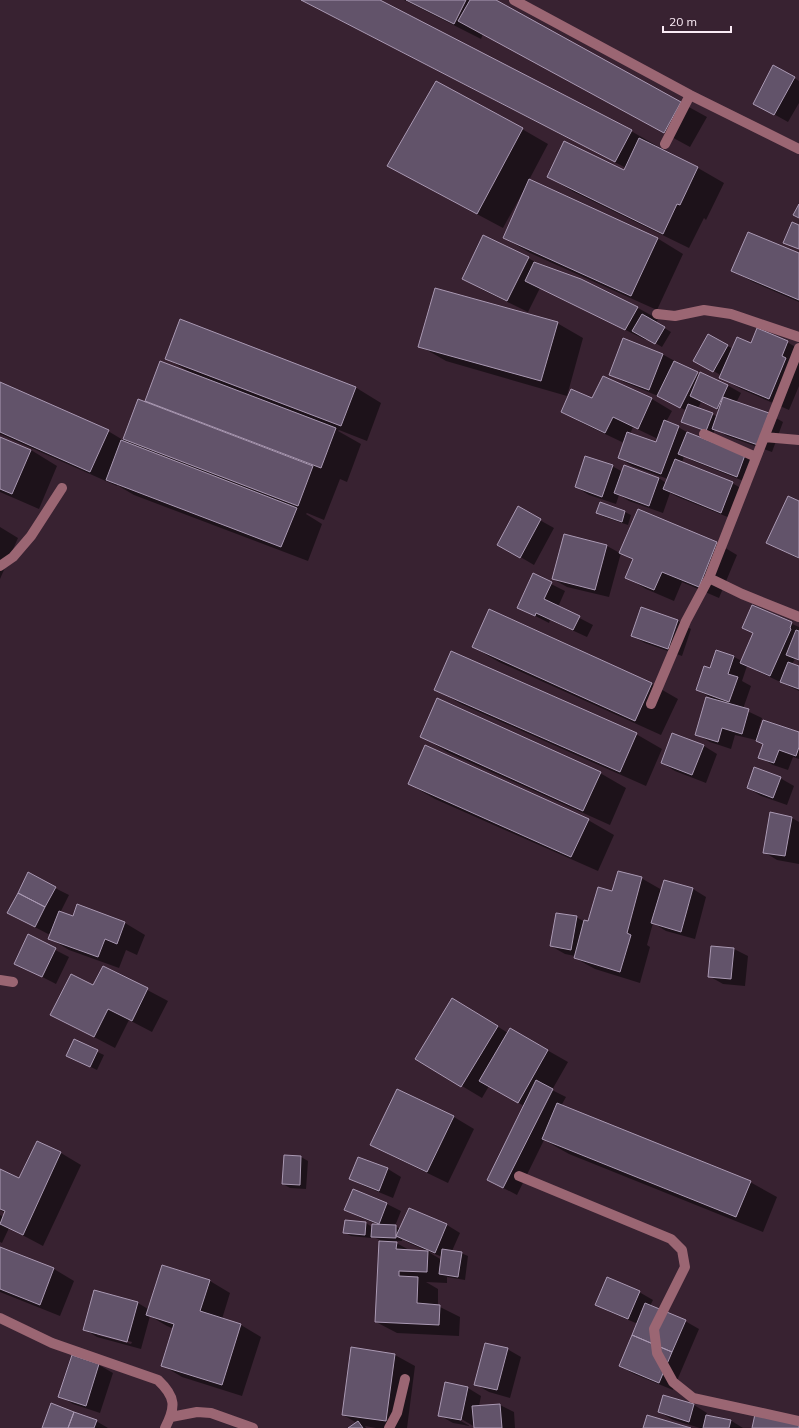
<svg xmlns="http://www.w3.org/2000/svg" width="799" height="1428" font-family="Mulish,sans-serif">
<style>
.shadow{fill:#0007;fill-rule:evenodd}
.building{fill:#62536a;stroke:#aa99b3}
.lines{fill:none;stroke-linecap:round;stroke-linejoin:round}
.minor{stroke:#9b6673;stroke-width:10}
</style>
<rect width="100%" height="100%" fill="#382231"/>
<!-- shadow -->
<path class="shadow" d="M301,0H378L631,131L657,146L656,148L698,168L724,183L706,220L704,218L689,248L574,192L548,177L624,172L626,168Z
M404,0H494L707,117L690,147L483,34L481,39Z
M774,66L799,81V103L788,122L754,103Z
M522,129L548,144L529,180L657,238L683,254L657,310L530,253L504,238L525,190H524L503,228L415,181Z
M799,254V302L753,282L733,271Z
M528,258L545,267L581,280L638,308L658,319L656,323L671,332L662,347L647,338L646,340L540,288L528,312L483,290L463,279Z
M557,323L583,338L567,396L446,361L420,346Z
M708,335L733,349L787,342L799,349V386L789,410L741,389L721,378L722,376L707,367Z
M662,354L700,375L727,385L741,393L736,403L769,414L783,422L772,452L727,436L715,429L713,434L689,425L687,411L658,396L624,382L610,374ZM701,402L720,411L718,417L698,408Z
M167,359L355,387L381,403L367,441L339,430L338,431L361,444L347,482L340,479L324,520L307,513L306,514L322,524L308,561L134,495L117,485V486L0,434V383L108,431L123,440L138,400L146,403L161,362L189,373L190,372Z
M603,377L652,399L672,411L666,422L678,427L692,435L745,456L758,464L751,484L693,461L684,456L682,463L732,483L746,491L735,520L678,497L670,493L663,513L629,501L619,495L616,504L589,495L576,487L612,466L623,472L625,466L659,478L666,483L668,479L632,466L619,458L624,443L582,423L562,411L593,400ZM633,427L658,439L656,443L630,434Z
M0,438L31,450L57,466L39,509L0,492Z
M799,502V559L768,543Z
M600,503L625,512L631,515L628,525L604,517L597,513Z
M518,508L554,528L534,565L498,544Z
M638,510L717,543L737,555L719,598L682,582L674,601L646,589L626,577L633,560L621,553L609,597L567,587L553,579L565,535L607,546L620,553Z
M0,527L18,538L0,579Z
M533,575L565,591L558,607L593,625L587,637L550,620L549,623L518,607Z
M752,606L799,627V661L795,659L792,664L799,667V691L747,666L742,681L751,686L743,709L762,718L758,732L799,734V759L793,757L788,770L773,765L759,757L764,745L756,740L735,735L731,749L710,742L696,734L713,699L697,690L711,670L734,657L742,661L754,634L743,628Z
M641,608L678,621L691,629L682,656L645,643L632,636Z
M473,647L652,684L678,699L661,735L499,662Z
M435,689L636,734L662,749L646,786L461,704Z
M421,736L600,773L626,788L610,825L447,752Z
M704,746L717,754L706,783L675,771L662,763Z
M780,778L794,786L787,805L761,796L748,788Z
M409,784L588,820L614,835L598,871L435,799Z
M792,818L799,822V864L777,860L764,852Z
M641,878L662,890L664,881L693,889L706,897L695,939L666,931L653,923L647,945L650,947L640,983L595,969L575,958V956L565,954L551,946L576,917L585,922L588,923L613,892Z
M55,888L69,895L60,913L73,917L78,905L125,923L145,935L137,955L126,950L119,968L69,950L49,938L50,935L8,913Z
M28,936L69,957L56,984L15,963Z
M712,947L734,949L748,956L745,986L723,984L709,976Z
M104,967L168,1001L152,1032L129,1020L115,1048L52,1015L94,987Z
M473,1011L508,1033L510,1029L568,1062L552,1090L566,1097L561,1106L750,1182L777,1197L763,1232L569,1154L544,1140L517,1195L488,1180L524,1106L489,1086L482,1098L417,1059Z
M74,1041L104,1055L97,1070L74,1059Z
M398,1090L454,1117L474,1129L448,1183L392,1156L371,1145Z
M37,1142L61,1153L81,1165L43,1246L9,1228L2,1243L0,1242V1215L4,1217L5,1213L0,1210V1170L20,1179Z
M285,1156L301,1157L308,1161L306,1189L290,1188L283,1184Z
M359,1158L388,1169L401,1177L393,1198L364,1186L351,1179Z
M354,1190L387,1204L401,1211L395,1226L400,1229L409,1209L447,1225L460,1233L452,1251L461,1253L468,1256L465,1280L447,1277V1283L426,1282L438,1289V1306L460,1317L459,1336L397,1333L376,1322L380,1240L371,1236V1238L351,1236L344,1232L366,1223L372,1227L379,1225L359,1217L346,1209ZM402,1239L411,1244L430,1252L411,1251L393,1241H402ZM430,1252L442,1257V1260L430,1253Z
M0,1248L54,1269L74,1281L60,1316L0,1292Z
M162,1266L210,1281L230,1293L222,1319L241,1325L261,1337L242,1396L182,1377L162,1365L174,1329L167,1326L150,1316L141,1349L97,1337L84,1329L138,1303L148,1309ZM97,1333L132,1342L131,1344L97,1335Z
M639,1292L653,1300L650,1306L685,1321L699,1329L673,1390L634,1374L620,1366L638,1324L610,1312L596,1304Z
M507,1349L521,1357L510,1398L489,1392L475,1384Z
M395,1355L415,1366L407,1428H376L365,1426L366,1428H350L357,1423L343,1415Z
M73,1356L99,1365L113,1373L100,1413L73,1404L60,1396Z
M468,1388L481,1396L479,1406L500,1405L514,1412L515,1428H475V1427L458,1417L457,1419L470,1426L453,1423L439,1415Z
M694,1405L707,1413L706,1416L730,1420L743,1428H700L673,1420L659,1412Z
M96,1421L108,1428H43Z"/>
<!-- building -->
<path class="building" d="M301,0H380L632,130L615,162Z
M406,0H466L454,24Z
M470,0H496L681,102L664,133L458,21Z
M773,65L795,77L774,115L753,104Z
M436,81L523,128L477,214L387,166Z
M639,138L698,167L680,205L677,204L663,234L547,177L564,141L624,170Z
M529,179L658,238L631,296L503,238Z
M799,204V218L793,215Z
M792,222L799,225V249L783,243Z
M748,232L799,253V300L731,271Z
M483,235L529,257L507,301L462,279Z
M534,262L581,279L638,307L625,330L525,281Z
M435,288L558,322L541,381L418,347Z
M642,314L665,327L655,344L632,331Z
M180,319L356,387L341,426L165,359Z
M757,328L788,341L782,356L786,358L769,399L719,378L737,337L751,343Z
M708,334L728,345L713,372L693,361Z
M623,338L663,354L649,390L609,375Z
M160,361L336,428L321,468L145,401Z
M674,361L698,372L680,408L657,396Z
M700,372L728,385L717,409L690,396Z
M603,376L652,398L638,429L613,417L605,433L561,412L571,389L592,398Z
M0,382L109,430L90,472L0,432Z
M723,397L769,413L758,445L712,429Z
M138,399L313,466L298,506L123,439Z
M688,404L713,413L706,431L681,422Z
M664,420L679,426L661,474L618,458L627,432L656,442Z
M687,432L745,455L737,477L678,454Z
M0,437L31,450L12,494L0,489Z
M121,440L297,508L281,547L106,480Z
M585,456L613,465L602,497L575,487Z
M675,459L733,482L721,513L663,489Z
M624,465L659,478L649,506L614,493Z
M788,496L799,501V558L766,543Z
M600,502L625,511L622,522L596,513Z
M518,506L541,519L520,558L497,545Z
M638,509L717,542L699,587L662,572L654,590L625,578L633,559L619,553Z
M564,534L607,545L595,590L552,579Z
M533,573L552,582L544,599L580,616L573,630L536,613L535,616L517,608Z
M752,605L792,622L790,628L791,629L770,676L740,663L753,633L742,628Z
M641,607L678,620L668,649L631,636Z
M489,609L652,683L635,721L472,647Z
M796,630L799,631V660L786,655Z
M716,650L734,656L728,674L738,677L729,702L696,690L704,666L710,668Z
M451,651L637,733L620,772L434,690Z
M788,662L799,666V689L780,682Z
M706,697L749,709L742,734L722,728L718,742L695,735Z
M437,698L601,772L583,811L420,737Z
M763,720L799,732V747L796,756L779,750L774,763L758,758L763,744L756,741Z
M672,733L704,745L692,775L661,763Z
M425,745L589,819L571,857L408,784Z
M754,767L781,777L773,798L747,788Z
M770,812L792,817L785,856L763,853Z
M618,871L642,877L627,933L631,935L620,972L574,958L584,920L588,921L598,887L612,891Z
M28,872L56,887L45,907L18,893Z
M664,880L693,888L681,932L651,923Z
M18,893L45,907L35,927L7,913Z
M77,904L125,922L117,944L105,939L98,957L48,939L59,911L73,916Z
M556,913L577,916L571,950L550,946Z
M28,934L56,948L42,977L14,964Z
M711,946L734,948L731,979L708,977Z
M103,966L148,988L132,1021L108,1009L94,1037L50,1015L71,974L93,985Z
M452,998L498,1026L461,1087L415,1059Z
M510,1028L548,1050L518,1103L479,1081Z
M74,1039L98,1050L90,1067L66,1056Z
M536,1080L553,1089L503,1188L487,1180Z
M397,1089L454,1116L427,1172L370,1145Z
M557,1103L751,1181L736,1217L542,1139Z
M37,1141L61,1152L23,1235L0,1224L5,1211L0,1209V1169L19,1178Z
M284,1155L301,1156L300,1185L282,1184Z
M358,1157L388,1168L379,1191L349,1179Z
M353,1189L387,1203L379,1224L344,1210Z
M409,1208L447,1224L435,1253L396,1236Z
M345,1220L366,1222L365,1235L343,1233Z
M372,1224L396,1225V1238L371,1237Z
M379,1241L397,1242L396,1249L428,1251L427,1272L399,1271V1276L418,1277L417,1303L440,1305L439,1325L375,1322Z
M0,1247L54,1268L40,1305L0,1289Z
M442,1249L462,1252L458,1277L439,1274Z
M162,1265L210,1280L200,1311L241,1324L222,1385L161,1366L174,1324L146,1315Z
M607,1277L640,1291L628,1319L595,1305Z
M94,1290L138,1302L127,1342L83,1330Z
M645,1303L686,1320L672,1352L632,1335Z
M632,1335L672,1352L659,1383L619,1366Z
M485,1343L508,1348L497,1390L474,1385Z
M351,1347L395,1354L386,1421L342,1415Z
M72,1355L99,1364L86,1406L58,1397Z
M445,1382L468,1387L461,1420L438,1416Z
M663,1395L694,1404L689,1422L658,1412Z
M51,1403L74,1412L68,1428H42Z
M500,1404L502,1428H474L472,1406Z
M74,1412L97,1420L94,1428H68Z
M755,1414L799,1425V1428H752Z
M647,1415L691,1428H643Z
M706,1415L731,1420L729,1428H703Z
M358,1421L363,1428H348Z"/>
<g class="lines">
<!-- minor -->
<path class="minor" d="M514,0L690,95L799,149
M665,144L690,95
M657,314L675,316L704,310L731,314L799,337
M799,348L709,578L742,594L799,617
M704,434L756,457
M764,437L799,440
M0,566L13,557L31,536L62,488
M651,704L686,621L709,578
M0,980L13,982
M519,1176L671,1239L682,1250L685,1267L654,1329L657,1353L673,1382L693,1398L799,1421
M0,1318L52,1343L158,1380C176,1397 176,1407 165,1428
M171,1417L197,1412L211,1413L253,1428
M389,1428L397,1413L405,1379"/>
</g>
<!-- scale -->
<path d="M663 26v6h68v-6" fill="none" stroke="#faebf5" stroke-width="2"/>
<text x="669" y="26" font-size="12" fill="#faebf5" stroke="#382231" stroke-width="3" paint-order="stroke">20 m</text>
</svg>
